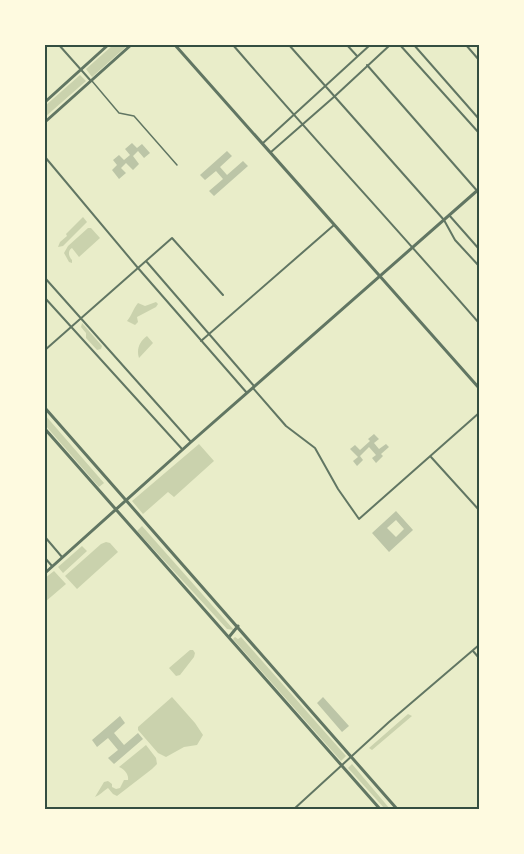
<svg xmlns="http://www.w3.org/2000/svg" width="524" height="854" font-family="Lato,sans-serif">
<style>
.green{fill:#cad2ad}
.building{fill:#bcc5a7;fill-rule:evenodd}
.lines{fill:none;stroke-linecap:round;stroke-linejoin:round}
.service{stroke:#617663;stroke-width:1.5}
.minor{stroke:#617663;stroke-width:2}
.tertiary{stroke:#617663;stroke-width:3}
.neatline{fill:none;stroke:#344e41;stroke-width:2}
</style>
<rect width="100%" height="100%" fill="#e9edc9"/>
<!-- green -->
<path class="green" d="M113,45H128L92,77L86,69Z
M80,75L86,81L45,117V106Z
M83,217L87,222L63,246L58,247L60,242L67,236L66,234Z
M88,228H91L100,238L79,257L72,248C67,251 69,257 72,260V263L69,262L64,253L68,246Z
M156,302L158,304L156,307L137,317L138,322L135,325L127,321C132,315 133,309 138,303L145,306Z
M82,323L102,346L101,349L97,350L86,338V333L81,327Z
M147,336L153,343L139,358C136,349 140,341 147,336Z
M45,415L104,483L99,487L45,425Z
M199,444L214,461L174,497L168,492L143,514L132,501Z
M142,526L234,630L227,629L137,531Z
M106,542L110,543L118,552L77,589L65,576L101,544Z
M82,546L87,551L63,573L58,567Z
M54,571L66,584L45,602V578Z
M235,637L238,639L241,637L346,756L341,761L233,639Z
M190,650H193L195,653L194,657L180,675L176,676L169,668Z
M172,697L195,723L203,735L197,745L184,747L166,757L158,753L138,730V727Z
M408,714L412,716L372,750L369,748Z
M146,745L156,758L157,764L152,769L117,796L113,794L108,788C103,791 100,795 95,797L104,782L108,781L112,784V787L116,789L120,788L124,780H128C129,774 124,769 119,767Z
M352,764L390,809H385L348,768Z"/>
<!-- building -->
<path class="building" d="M132,143L137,148L142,144L150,153L144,158L138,151L133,156L139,164L133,170L126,163L121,168L126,173L119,179L112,170L117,165L113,160L119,155L124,160L130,155L125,149Z
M227,151L232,156L220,167L227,175L243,161L248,166L214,196L209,191L223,179L216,171L205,180L200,175Z
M374,434L379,439L374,443L379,449L386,444L389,447L381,454L383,456L376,463L372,458L376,455L369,447L360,456L363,460L357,466L353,461L358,457L350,449L355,445L360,450L370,441L368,439Z
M396,511L413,530L389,552L372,533ZM396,520L404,529L396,537L387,528Z
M323,697L349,726L342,732L317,703Z
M120,716L125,723L114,733L124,745L138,733L143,739L114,764L108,758L118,750L108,738L97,747L92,740Z"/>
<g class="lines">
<!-- service -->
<path class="service" d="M92,81L119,113L134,116L177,165"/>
<!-- minor -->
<path class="minor" d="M59,45L91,81
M233,45C314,139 398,230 479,323
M289,45L444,220L455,240L479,266
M347,45L357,56
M400,45L479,133
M414,45L479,119
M466,45L479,60
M367,65L479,193
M263,143L370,45
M271,152L335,96L390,45
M45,157L138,268L247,393
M449,215L479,249
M146,261L254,386
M45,278L191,442
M45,298L182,449
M201,341L334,225
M45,350L172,238L223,295
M253,388L286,426L315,448L338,489L359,519L479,413
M431,457L479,510
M45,537L62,557
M45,558L52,566
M473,651L479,658
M294,809L389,722L479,645"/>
<!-- tertiary -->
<path class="tertiary" d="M175,45L479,388
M45,102L108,45
M45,122L131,45
M45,408L397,809
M45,429L380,809
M45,573L191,442L479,189
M229,637L238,626"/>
</g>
<!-- border -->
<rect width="524" height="854" fill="none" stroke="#fefae0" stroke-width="93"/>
<rect x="46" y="46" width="432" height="762" class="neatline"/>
</svg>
